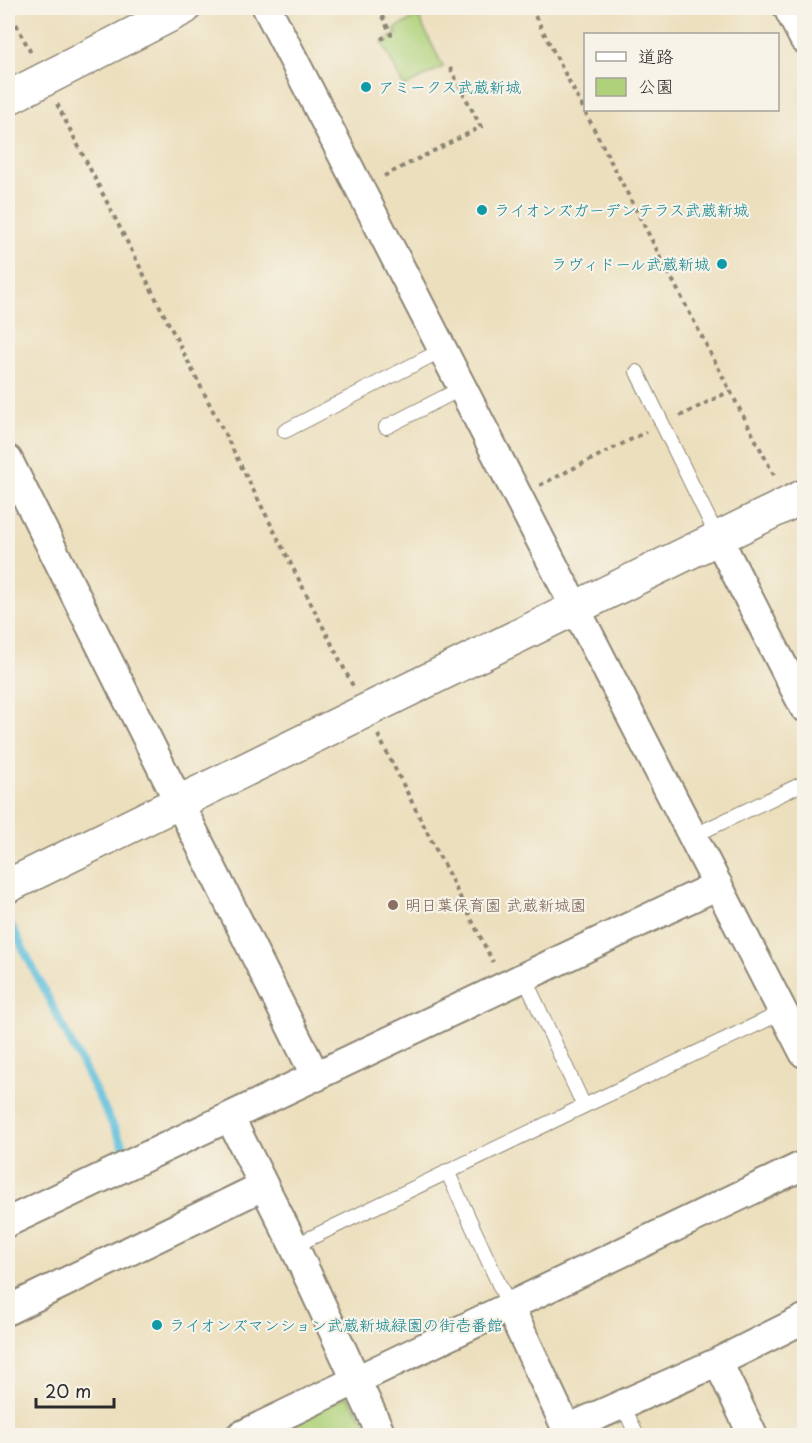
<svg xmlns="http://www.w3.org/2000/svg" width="812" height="1443" font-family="'Playpen Sans','Klee One',sans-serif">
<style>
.green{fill:#aed179;stroke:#6c7e52;stroke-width:1.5}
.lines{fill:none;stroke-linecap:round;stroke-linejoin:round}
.stream{stroke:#5ec0dc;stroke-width:8}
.service-casing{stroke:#8c8574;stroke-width:16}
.minor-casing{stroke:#8c8574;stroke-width:32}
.tertiary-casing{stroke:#8c8574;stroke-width:36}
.path{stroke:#8c8574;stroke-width:4;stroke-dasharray:4.5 4.5;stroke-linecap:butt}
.service{stroke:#fff;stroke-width:14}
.minor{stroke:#fff;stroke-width:28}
.tertiary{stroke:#fff;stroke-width:33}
.culture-dot{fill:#0f9aa8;stroke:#f7f3e8;stroke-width:2}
.education-dot{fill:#8d6e63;stroke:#f7f3e8;stroke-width:2}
.labels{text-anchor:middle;stroke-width:4.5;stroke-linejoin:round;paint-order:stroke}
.culture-label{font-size:16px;fill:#0d838f;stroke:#f7f3e8;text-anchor:start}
.education-label{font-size:16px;fill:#785e54;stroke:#f7f3e8;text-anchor:start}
</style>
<rect width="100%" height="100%" fill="#f7f3e8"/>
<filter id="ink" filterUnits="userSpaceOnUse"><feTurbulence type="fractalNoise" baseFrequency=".0167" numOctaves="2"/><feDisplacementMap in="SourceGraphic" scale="12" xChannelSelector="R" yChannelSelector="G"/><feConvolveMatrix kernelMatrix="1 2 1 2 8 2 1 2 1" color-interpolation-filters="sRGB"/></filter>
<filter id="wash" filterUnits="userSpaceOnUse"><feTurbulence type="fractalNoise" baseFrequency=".008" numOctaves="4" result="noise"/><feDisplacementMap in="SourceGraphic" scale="24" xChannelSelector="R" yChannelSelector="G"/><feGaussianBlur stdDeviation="1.35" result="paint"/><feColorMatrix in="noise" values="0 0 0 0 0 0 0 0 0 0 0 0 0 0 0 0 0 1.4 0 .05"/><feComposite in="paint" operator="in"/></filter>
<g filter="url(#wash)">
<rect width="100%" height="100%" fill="#ecdfbd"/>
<!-- green -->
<path class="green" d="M418,16L443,67L404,87L382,42L397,34L394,29Z
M347,1396L376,1436H264Z"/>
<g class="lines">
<!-- stream -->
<path class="stream" d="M8,919L124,1147"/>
</g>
</g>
<g filter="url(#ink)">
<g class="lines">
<!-- service casing -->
<g class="service-casing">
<path id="service" d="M637,372L718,538
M386,427L462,388
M285,431L442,350
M693,836L804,783
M524,977L584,1106
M447,1171L509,1306
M294,1246L584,1106L783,1012
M623,1405L637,1436"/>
</g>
<!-- minor casing -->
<g class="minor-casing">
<path id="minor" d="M267,8L804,1053
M788,8L804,39
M8,460L316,1077
M718,538L804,707
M230,1118L294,1246L382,1436
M8,1222L718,885
M509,1306L570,1436
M8,1310L263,1186
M718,1362L753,1436
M567,1429L718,1362L804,1319
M240,1436L804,1165"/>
</g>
<!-- tertiary casing -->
<g class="tertiary-casing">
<path id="tertiary" d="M8,98L184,8
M8,886L804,496"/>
</g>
<!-- path -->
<path class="path" d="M8,8L32,55
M378,8L391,34L381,39
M531,8L776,479
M57,104L353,686
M384,176L481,127L448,64
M680,416L730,391
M540,485L646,432
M378,735L493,962"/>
<!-- service -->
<use href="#service" class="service"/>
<!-- minor -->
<use href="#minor" class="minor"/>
<!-- tertiary -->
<use href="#tertiary" class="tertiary"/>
</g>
</g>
<!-- markers -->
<g class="culture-dot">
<circle cx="366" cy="87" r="6"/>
<circle cx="482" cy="210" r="6"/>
<circle cx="722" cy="264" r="6"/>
<circle cx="157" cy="1325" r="6"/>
</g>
<circle class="education-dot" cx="393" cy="905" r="6"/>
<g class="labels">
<!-- culture labels -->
<g class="culture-label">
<text x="378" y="93">アミークス武蔵新城</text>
<text x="494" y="216">ライオンズガーデンテラス武蔵新城</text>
<text x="710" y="270" text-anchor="end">ラヴィドール武蔵新城</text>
<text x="169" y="1331">ライオンズマンション武蔵新城緑園の街壱番館</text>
</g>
<!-- education labels -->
<g class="education-label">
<text x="405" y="911">明日葉保育園 武蔵新城園</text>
</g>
</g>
<!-- margin -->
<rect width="812" height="1443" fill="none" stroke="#f7f3e8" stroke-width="30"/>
<!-- legend -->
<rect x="584" y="33" width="195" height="78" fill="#f7f3e8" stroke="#a5a39c" stroke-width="1.5"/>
<rect x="596" y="52" width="30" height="9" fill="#ffffff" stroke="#a5a39c" stroke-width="1.5"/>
<text x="638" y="63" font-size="18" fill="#2b2b2b">道路</text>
<rect x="596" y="78" width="30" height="18" fill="#aed179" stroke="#a5a39c" stroke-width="1.5"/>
<text x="638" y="93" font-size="18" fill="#2b2b2b">公園</text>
<!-- scale -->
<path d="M36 1398v9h78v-9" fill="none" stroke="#2b2b2b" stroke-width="3"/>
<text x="45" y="1398" font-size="18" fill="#2b2b2b" stroke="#f7f3e8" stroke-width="4.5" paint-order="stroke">20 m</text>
</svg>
